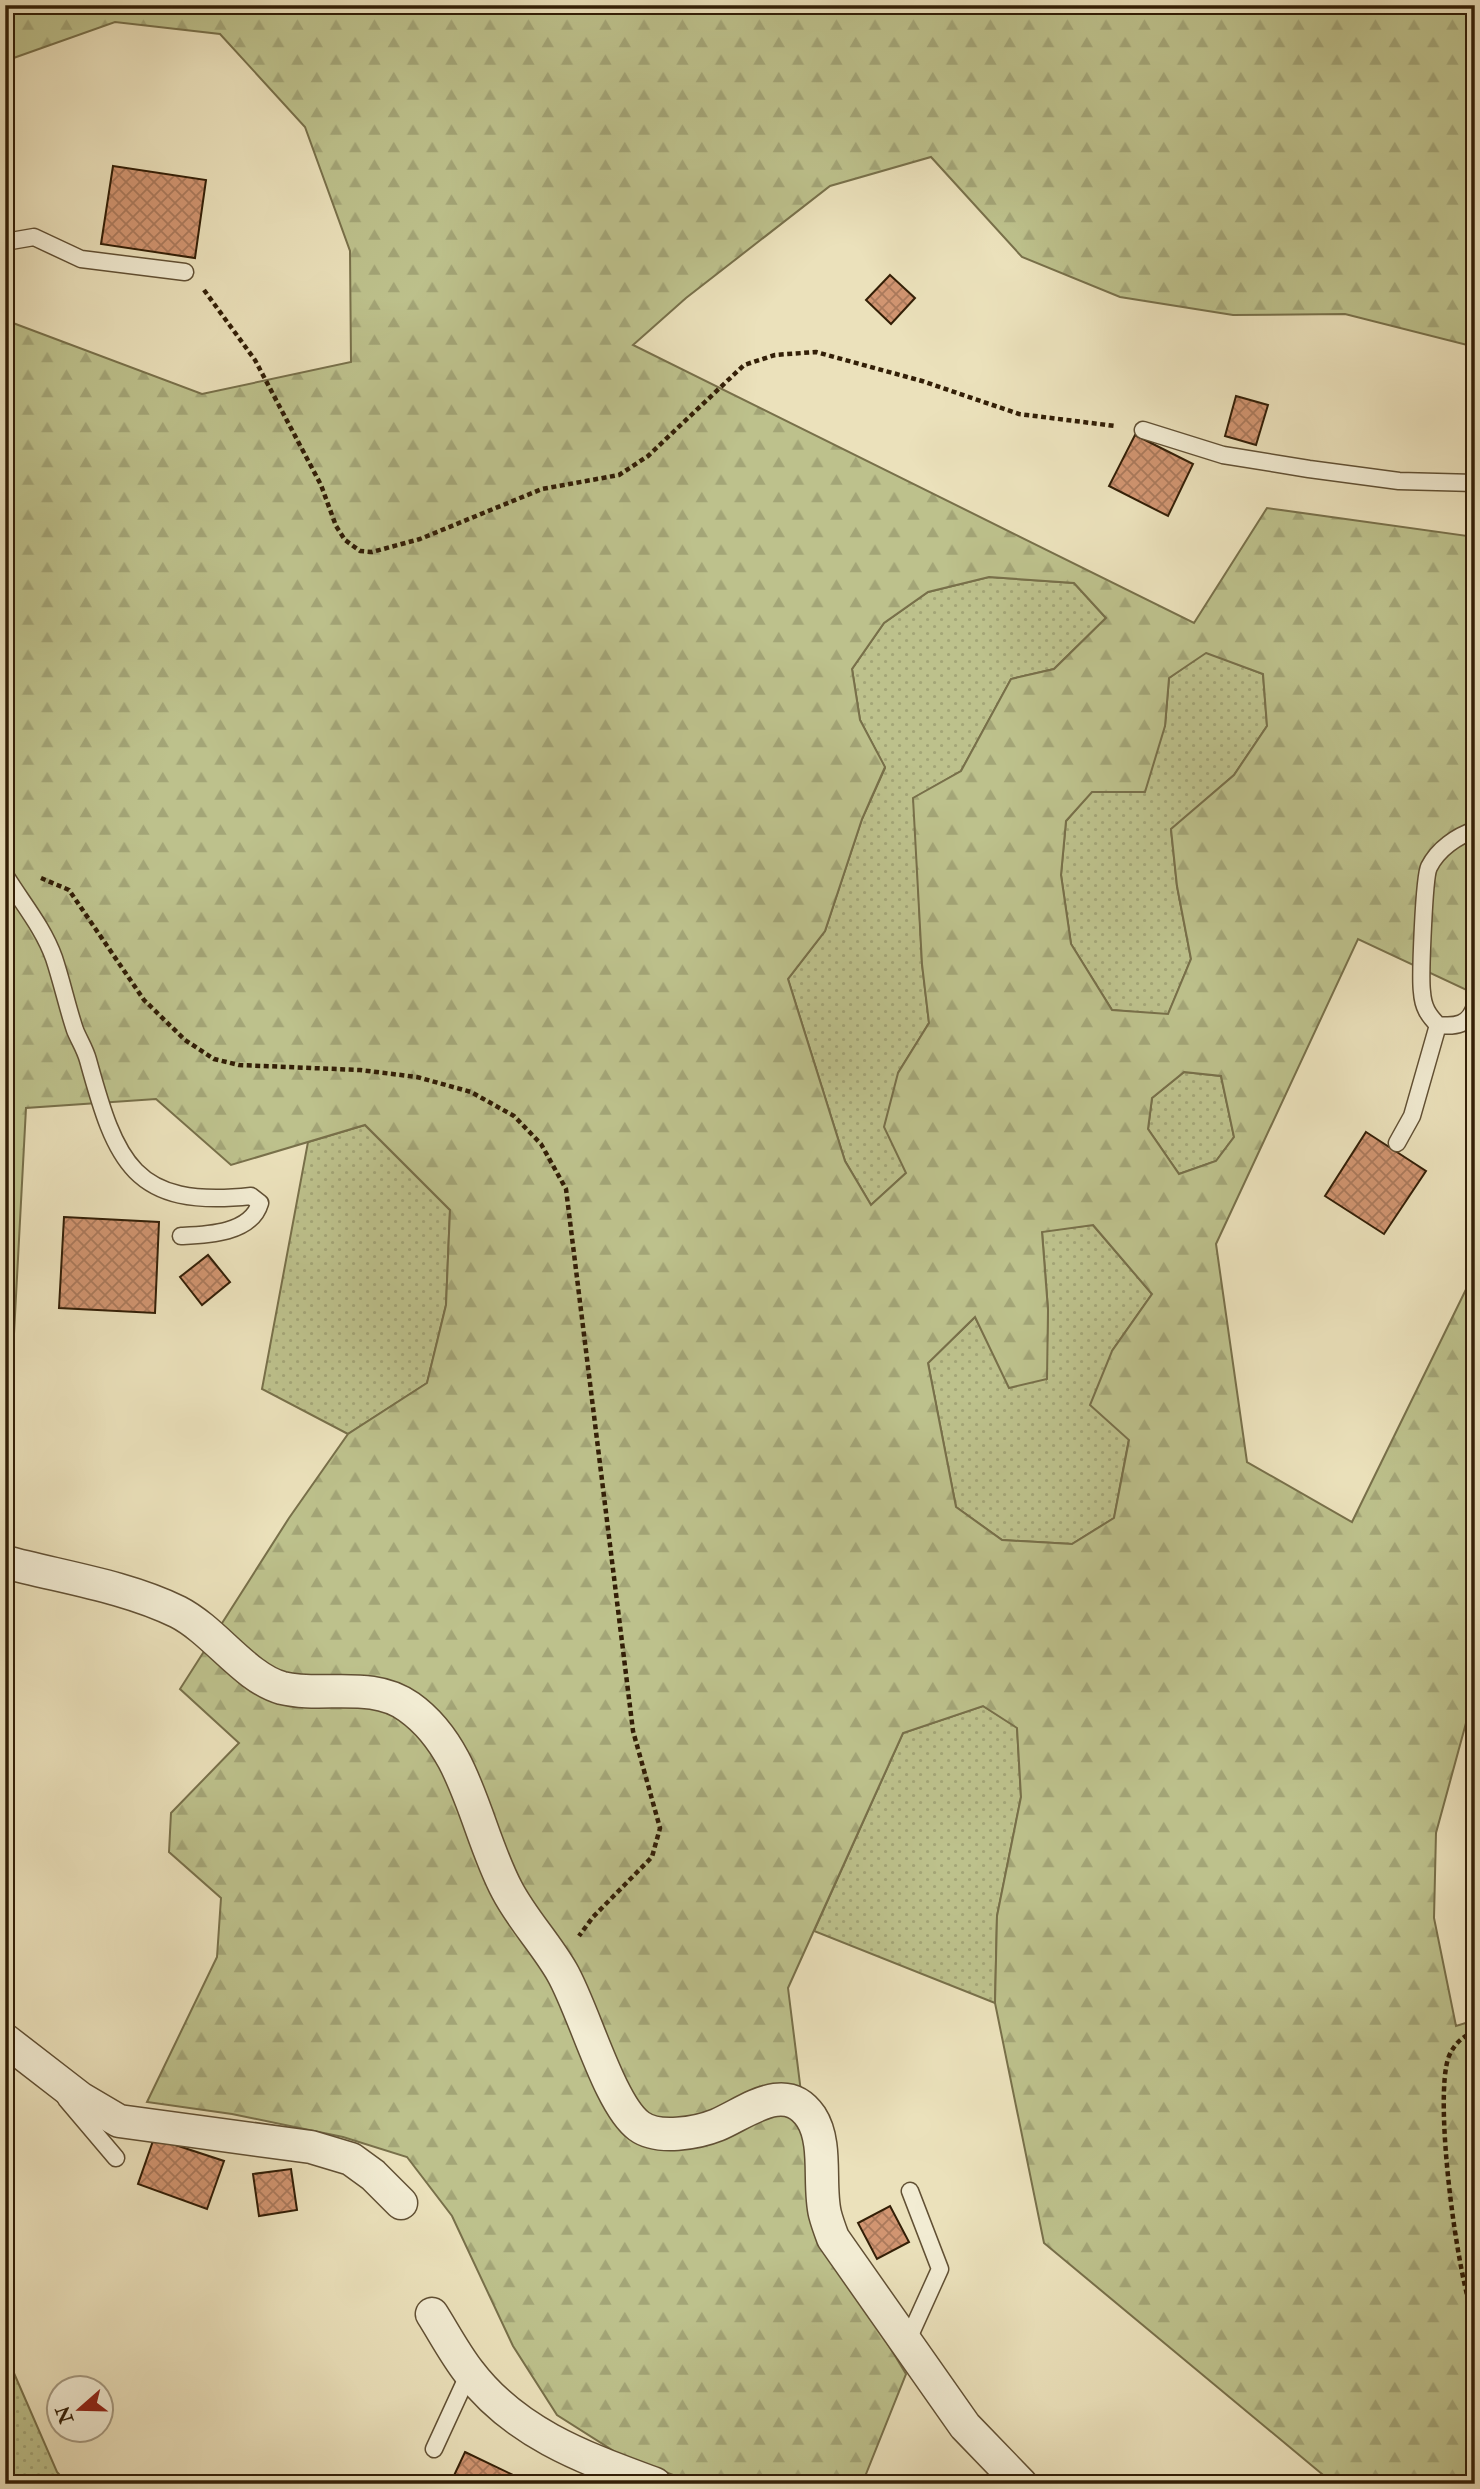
<svg xmlns="http://www.w3.org/2000/svg" width="1480" height="2489" font-family="'IM FELL Double Pica',serif">
<style>
.grass{fill:url(#grass-dots);stroke:#78704a;stroke-width:2}
.forest{fill:url(#forest-firs);stroke:#78704a;stroke-width:2;fill-rule:evenodd}
.building{fill:url(#building-cross-hatch);stroke:#331f07;stroke-width:2}
.lines{fill:none;stroke-linecap:round;stroke-linejoin:round}
.service-casing{stroke:#615034;stroke-width:19}
.minor-casing{stroke:#615034;stroke-width:35}
.path{stroke:#331f07;stroke-width:4.5;stroke-dasharray:5 3.5;stroke-linecap:butt}
.service{stroke:#f2ecd3;stroke-width:16}
.minor{stroke:#f2ecd3;stroke-width:32}
</style>
<defs>
<pattern id="grass-dots" width="8" height="8" patternUnits="userSpaceOnUse" patternTransform="scale(1.75)"><rect width="8" height="8" fill="#bdc18c"/><path d="M2 2h.1M6 6h.1" fill="none" stroke="#a3a577" stroke-width="1.8" stroke-linecap="round"/></pattern>
<pattern id="forest-firs" width="22" height="20" patternUnits="userSpaceOnUse" patternTransform="scale(1.75)"><rect width="22" height="20" fill="#bdc18c"/><path d="M5 1l3.5 6h-7zM16 11l3.5 6h-7z" fill="#a3a577"/></pattern>
<pattern id="building-cross-hatch" width="8" height="8" patternUnits="userSpaceOnUse" patternTransform="scale(1.75)"><rect width="8" height="8" fill="#d19571"/><path d="M0 0l8 8M0 8l8-8" fill="none" stroke="#aa795b"/></pattern>
</defs>
<rect width="100%" height="100%" fill="#ebe1bb"/>
<filter id="stains"><feTurbulence type="fractalNoise" baseFrequency=".00286" numOctaves="4"/><feColorMatrix values="0 0 0 0 .2 0 0 0 0 .09 0 0 0 0 .02 0 0 0 .5 -.17"/></filter>
<radialGradient id="worn" r=".72"><stop offset=".6" stop-color="#630" stop-opacity="0"/><stop offset="1" stop-color="#630" stop-opacity=".3"/></radialGradient>
<!-- grass -->
<path class="grass" d="M989,577L1074,583L1106,618L1054,669L1011,679L961,771L914,798L922,964L929,1023L898,1073L906,1173L871,1205L845,1161L788,979L825,931L862,819L885,768L860,720L852,669L884,623L928,592Z
M1206,652L1263,674L1267,726L1234,775L1171,830L1177,886L1191,959L1168,1015L1112,1010L1071,944L1061,875L1066,821L1091,792L1165,726L1169,678Z
M1184,1072L1221,1076L1234,1137L1216,1161L1179,1174L1148,1129L1152,1098Z
M365,1125L450,1210L446,1305L427,1383L348,1434L262,1389L308,1142Z
M1093,1225L1152,1294L1112,1351L1129,1439L1114,1518L1072,1544L1002,1540L956,1507L928,1363L975,1317L992,1350L1046,1379L1048,1310L1042,1231Z
M983,1706L1017,1727L1021,1797L997,1916L995,2003L814,1931L903,1733Z
M10,2364L57,2472L68,2484H5V2369Z"/>
<!-- forest -->
<path class="forest" d="M5,5H1475V347L1345,314L1233,315L1120,297L1022,257L931,157L830,186L686,298L633,345L1194,623L1267,508L1475,537V994L1358,939L1216,1244L1247,1462L1352,1522L1475,1271V1690L1436,1833L1434,1918L1456,2026L1475,2020V2484H1334L1044,2243L995,2003L997,1916L1021,1797L1017,1728L983,1706L903,1733L788,1988L818,2228L906,2374L862,2484H696L617,2453L557,2415L513,2346L452,2216L407,2157L343,2137L232,2114L147,2102L217,1957L221,1898L169,1852L171,1813L239,1743L180,1689L289,1518L348,1434L427,1383L446,1305L450,1210L365,1125L231,1165L156,1099L26,1108L11,1390H5V320L202,394L351,362L350,251L305,127L220,34L115,22L5,61ZM989,577L1074,583L1106,618L1054,669L1011,679L961,771L913,798L922,964L929,1023L898,1073L884,1127L906,1173L871,1205L845,1161L788,979L825,931L862,819L885,767L860,720L852,669L884,623L928,592ZM1206,653L1263,674L1267,726L1234,775L1171,829L1177,886L1191,959L1168,1014L1112,1010L1071,944L1061,875L1066,821L1092,792H1145L1165,726L1169,678ZM1184,1072L1221,1076L1234,1137L1216,1161L1179,1174L1148,1129L1152,1098ZM1093,1225L1152,1294L1112,1351L1090,1405L1129,1440L1114,1518L1072,1544L1002,1540L956,1507L928,1363L975,1317L1009,1388L1047,1379L1048,1310L1042,1232Z"/>
<!-- building -->
<path class="building" d="M113,166L206,180L195,258L101,244Z
M890,275L915,298L891,324L866,300Z
M1236,396L1268,405L1256,445L1225,436Z
M1135,435L1193,464L1168,516L1109,486Z
M1366,1132L1426,1171L1384,1234L1325,1196Z
M64,1217L159,1222L155,1313L59,1308Z
M208,1255L230,1282L202,1305L180,1277Z
M154,2138L224,2161L207,2209L138,2184Z
M291,2169L297,2210L259,2216L253,2174Z
M890,2206L909,2242L877,2259L858,2223Z
M465,2452L532,2484H450Z"/>
<g class="lines">
<!-- service casing -->
<g class="service-casing">
<path id="service" d="M5,242L34,237L81,259L185,272
M1143,430L1223,455L1309,469L1399,481L1475,483
M1475,830C1457,836 1438,849 1429,867C1424,877 1420,978 1422,992C1423,1007 1428,1015 1438,1025C1456,1027 1469,1025 1475,1006
M5,875C22,903 43,927 54,958C62,982 67,1006 75,1030C79,1040 85,1049 88,1060C116,1162 133,1209 251,1196L260,1203C251,1234 206,1235 181,1236
M1397,1143L1412,1116L1438,1025
M66,2099L116,2158
M907,2342L940,2269L910,2191
M434,2449L469,2373"/>
</g>
<!-- minor casing -->
<g class="minor-casing">
<path id="minor" d="M5,1562C61,1577 125,1586 178,1612C215,1631 245,1678 282,1688C323,1698 372,1680 409,1707C468,1749 475,1830 507,1890C522,1919 546,1944 562,1972C584,2010 609,2104 639,2126C658,2140 697,2133 717,2125C746,2113 785,2079 811,2117C828,2143 818,2185 825,2214C827,2222 830,2230 833,2238L965,2426L1021,2484
M5,2040L80,2098L119,2121L311,2147L351,2159L373,2175L401,2203
M432,2314C444,2333 455,2354 469,2372C516,2434 585,2458 655,2484"/>
</g>
<!-- path -->
<path class="path" d="M204,290L255,360L321,485L336,526L345,540L360,551L372,552L420,539L542,489L619,475L648,456L744,365L775,355L816,352L922,381L1019,414L1115,426
M41,878L69,890L144,1000L185,1040L214,1059L239,1065L360,1070L417,1077L471,1092L514,1116L541,1144L566,1189L633,1731L660,1828L652,1857L593,1917L579,1936
M1475,2031C1462,2037 1455,2043 1449,2056C1433,2097 1457,2278 1475,2321"/>
<!-- service -->
<use href="#service" class="service"/>
<!-- minor -->
<use href="#minor" class="minor"/>
</g>
<!-- margin -->
<rect width="1480" height="2489" fill="none" stroke="#ebe1bb" stroke-width="28"/>
<rect x="7" y="7" width="1466" height="2475" fill="none" stroke="#331f07" stroke-width="3.5"/>
<rect x="14" y="14" width="1452" height="2461" fill="none" stroke="#331f07" stroke-width="2"/>
<!-- north arrow -->
<g transform="translate(80 2409) rotate(250)"><circle r="33" fill="#f2ecd3" stroke="#a69a81" stroke-width="2"/>
<path d="M0-5L12 26L0 18L-12 26Z" fill="#8f2418"/>
<text y="-10" font-size="19" font-weight="bold" text-anchor="middle" fill="#331f07">N</text>
</g>
<rect width="100%" height="100%" filter="url(#stains)"/>
<rect width="100%" height="100%" fill="url(#worn)"/>
</svg>
